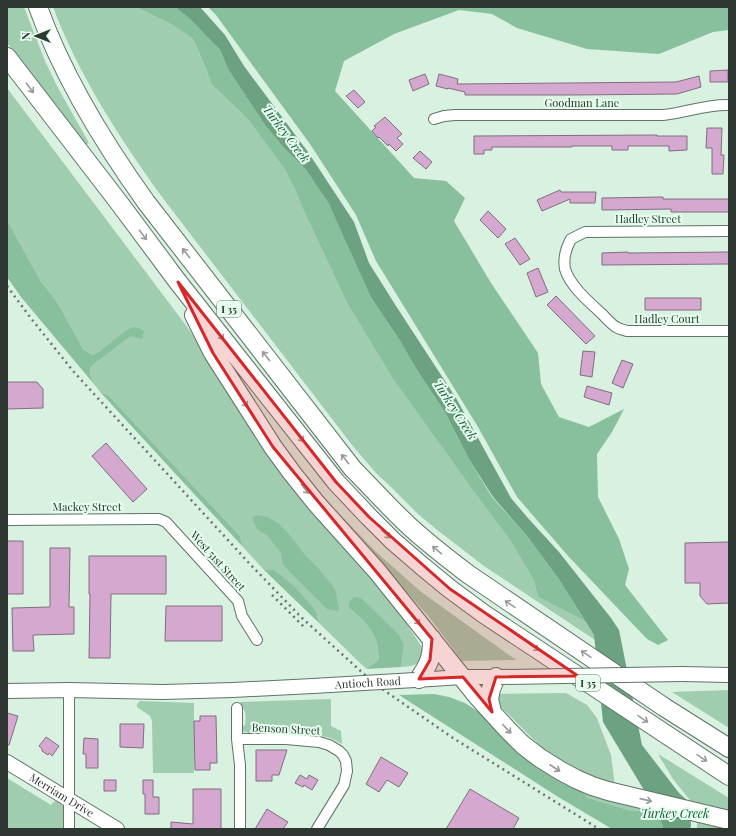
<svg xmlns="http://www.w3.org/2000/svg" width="736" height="836" font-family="'Playfair Display',serif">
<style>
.green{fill:#a0ccb0}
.forest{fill:#88bf9d}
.water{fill:#6ca281}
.building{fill:#d5a8d0;stroke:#806e7e}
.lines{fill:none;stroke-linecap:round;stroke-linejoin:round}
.street-casing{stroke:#5e7466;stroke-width:12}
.secondary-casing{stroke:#5e7466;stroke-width:16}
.highway-casing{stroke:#5e7466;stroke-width:20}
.street{stroke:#fff;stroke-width:10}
.secondary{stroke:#fff;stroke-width:14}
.highway{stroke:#fff;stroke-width:18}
.rail{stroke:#68766d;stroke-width:2.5;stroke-dasharray:2 4;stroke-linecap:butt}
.secondary-bridge-casing{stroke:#5e7466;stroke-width:16;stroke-linecap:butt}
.secondary-bridge{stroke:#fff;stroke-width:14}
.oneway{stroke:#969b98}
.marked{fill:#d62828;fill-opacity:0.2;stroke:#d62828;stroke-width:3;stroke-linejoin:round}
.labels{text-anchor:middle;stroke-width:4;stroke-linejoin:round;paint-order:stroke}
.shield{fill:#e5feee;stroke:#65736a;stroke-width:1}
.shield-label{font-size:10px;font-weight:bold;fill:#2e3731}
.street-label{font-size:11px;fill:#2e3731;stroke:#e5feee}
.water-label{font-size:12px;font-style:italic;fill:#145535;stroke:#e5feee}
</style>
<rect width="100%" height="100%" fill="#d8f1e1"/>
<!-- green -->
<path class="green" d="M7,7H24L45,61L58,88L89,143L85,145L7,43Z
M53,7H136L171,24L192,38L196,45L208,75L250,122L285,170L296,191L302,207L347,303L393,379L472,489L510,540L534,581L538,597L585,621L594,635L595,640L484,566L436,529L418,514L390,486L376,473L352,445L162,197C119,137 79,76 53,7Z
M7,88L185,324L204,351L367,567L397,609L423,649C420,665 417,666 401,667L404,645L349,608C361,617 372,628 377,643C378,648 378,654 379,659L367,669L360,663L319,623L316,611L274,570H264L243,547L240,536L108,395L101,393L93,383L90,374V367L131,336L133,327C119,335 108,347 93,355L83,349L57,302L40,280L7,220Z
M280,443L298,466L330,504L375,551L420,591L516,660L462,661L429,617L309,484Z
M729,690V728L672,692Z
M566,693L587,705L597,718L611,755L615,786L586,776L547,753L499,705L498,694Z
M331,699V726L341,731L342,744L331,738L312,734L249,733L240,730L241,727L245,725C247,713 245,712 240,702Z
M140,701L194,703V773H153L152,721L150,716L137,707V704Z
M658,754L729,798V812L693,804L673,779Z
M7,778L51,805L53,802L58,801L63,806V829H7Z
M580,790L646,806V811H632L588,798Z
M697,820L729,829H697Z"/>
<!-- forest -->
<path class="forest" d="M136,7H175L190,19L220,50L228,69L265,125L283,147L306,170L329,204L342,231L417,370L446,414L469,459L492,497L527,536L558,578L585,621L538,597L534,581L510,540L472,489L393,379L347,303L302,207L296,191L285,170L250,122L241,112L212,84L196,45L192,38L171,24Z
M208,7H729V30L713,32L659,54L587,49L517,28L492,14L459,10L394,34L344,61L335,91L414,178L446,181L465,198L454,221L491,283L538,353L541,384L559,417L589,427L624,409L612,432L597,454L598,497L619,539L629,569L625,585L668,640L658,645L647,639L569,557L517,497L478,427L376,261L356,215L310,144L216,15Z
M7,220L40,280L57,302L83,349L93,355L100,351L127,330L133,327L139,328L144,331L142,339L131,336L90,367V374L93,383L21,297L7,277Z
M101,393L108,395L240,536L243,547Z
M256,515L268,517L279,524L288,533L305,555L317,567L332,585L336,592L337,601L339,608L338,611L327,609L283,565L281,553L268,536L258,530L254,523L253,517Z
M264,570H274L295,587L316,611L319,623Z
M354,597L361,598L398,634L404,645L401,667L367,669L379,659C378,654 378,648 377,643C372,628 361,617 349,608V602Z
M434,694L449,697L465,703L485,716L531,762L555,779L580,790L588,798L632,811H646V806L656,810L663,826V829H612L555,795L399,695Z"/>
<!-- water -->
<path class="water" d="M175,7H200L225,35L244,66L308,152L354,222L369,263L396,306L456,398L511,498L527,517L559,552L611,618L619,630L642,745L679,793L689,802L691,826L690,829H663V826L656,810L603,722L594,635L558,578L527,536L493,497L469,459L446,414L417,370L400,340L371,297L329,204L306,170L283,147L265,125L228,69L220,50L190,19Z"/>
<!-- building -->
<path class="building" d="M728,70V82H710V71Z
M425,74L429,84L413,91L409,80Z
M439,74L458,79L457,84L676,82L699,76L701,87L677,94L572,95H465V92L448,88V89L436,86Z
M354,90L365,102L358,108L346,96Z
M385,117L402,134L397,138L403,144L396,151L389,144L388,146L379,137L378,138L372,131L376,127L374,126Z
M707,128H722L721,155H724L723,174H712V148H706Z
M657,135V136H687V150L669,151V146H628V150H612V146H572V147H492V150H484V154H474V136Z
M420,151L432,162L426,169L413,158Z
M560,190L561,192H596L595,203H570V199L542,211L537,200Z
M663,197V199H729V212H671V209L602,210V198Z
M488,211L506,229L498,238L480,220Z
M515,238L530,259L520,265L505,244Z
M628,252V253L729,252V264L602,265V253Z
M538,268L548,292L536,297L527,273Z
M556,296L595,336L586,344L547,305Z
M645,298H701V310H645Z
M583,351L595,352L592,377L580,375Z
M622,360L633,364L623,388L612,383Z
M7,382H37L43,389V408L7,409Z
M587,386L612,393L609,405L584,397Z
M106,443L147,489L133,502L92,456Z
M7,541H23V594H7Z
M729,542V603L707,604L700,596V583H685V543Z
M50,548H70L69,607H74V634L33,635L34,651H13L12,608L50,607Z
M89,556H166V594H111L110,658H89L90,594H89Z
M166,606H222V641H165Z
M7,713L18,716L9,745H7Z
M200,716H216L217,763H210V770H195L194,721H200Z
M120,724H144L143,748L120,747Z
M46,737L59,746L52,756L49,753L48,755L42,751V749L39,746Z
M84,738L98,739V768H86V754H83Z
M256,750H287L279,775H272V781H256Z
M381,757L408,773L399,787L387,780L379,792L366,784Z
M300,775L307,779L309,775L318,780L312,790L304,785L303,787L295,783Z
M104,780H116V791H104Z
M143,780H153V797H159V814H145V794H143Z
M193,789H221V829H171V822L193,824Z
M470,789L519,818L513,829H446Z
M267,809L288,822L283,829H255Z"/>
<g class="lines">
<!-- street casing -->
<g class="street-casing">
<path id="street" d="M434,119L444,116L455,115H663C685,113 707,104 729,105
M729,231L585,232L571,239C566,248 563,258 565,269C570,286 589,302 602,314C606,318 611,324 616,327C619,329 624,330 627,331H729
M7,520L152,519H159L166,522L238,601L242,616L257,640
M237,708V739L240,765V829
M237,739H286L319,742L329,745L339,751L343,755L346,761L347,771L344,785L317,829
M69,829V690"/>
</g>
<!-- secondary casing -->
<g class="secondary-casing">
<g id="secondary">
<path d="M682,674L729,675"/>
<path d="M415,680L463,677H501"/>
<path d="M7,691L69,690L163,692L233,690L313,686"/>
<path id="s1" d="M7,762L117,829"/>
</g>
</g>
<!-- highway casing -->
<g class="highway-casing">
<path id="highway" d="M38,7C63,77 103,142 146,202L353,469C371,487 388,506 407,524C426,542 447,558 468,574L664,707L729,748
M7,57L120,204L178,282L336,482L369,517L393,541L422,566L450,589L484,614L729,776
M194,315L213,353L273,447L292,473L316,503L377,571L477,696L507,729L523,745L540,758L561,771L576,779L592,786L608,791L729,820
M419,679C429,664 432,658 432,639
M492,712L489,699L491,689L496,677"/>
</g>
<!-- street -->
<use href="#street" class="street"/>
<!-- secondary -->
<use href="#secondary" class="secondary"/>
<!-- highway -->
<use href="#highway" class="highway"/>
<!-- rail -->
<path class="rail" d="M7,286L30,317L73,371L248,562L302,618L375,684L453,738L599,829
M272,595L306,629"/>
<!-- secondary-bridge casing -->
<g class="secondary-bridge-casing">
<g id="secondary-bridge">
<path d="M501,677L682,674"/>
<path id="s2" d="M313,686L415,680"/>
</g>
</g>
<!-- secondary-bridge -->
<use href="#secondary-bridge" class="secondary-bridge"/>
</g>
<!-- one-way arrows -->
<defs><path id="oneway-shaft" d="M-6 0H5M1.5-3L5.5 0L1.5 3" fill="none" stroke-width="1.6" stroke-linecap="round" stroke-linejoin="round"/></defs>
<g class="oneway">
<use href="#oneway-shaft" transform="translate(30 88) rotate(53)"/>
<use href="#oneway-shaft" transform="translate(143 235) rotate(53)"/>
<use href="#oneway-shaft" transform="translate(186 253) rotate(-128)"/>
<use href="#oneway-shaft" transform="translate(220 335) rotate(52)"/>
<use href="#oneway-shaft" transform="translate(266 356) rotate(-128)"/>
<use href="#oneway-shaft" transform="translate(244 402) rotate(57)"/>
<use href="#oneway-shaft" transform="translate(300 437) rotate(52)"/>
<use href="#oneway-shaft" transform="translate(345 459) rotate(-128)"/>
<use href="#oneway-shaft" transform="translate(305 489) rotate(51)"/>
<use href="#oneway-shaft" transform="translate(386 534) rotate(44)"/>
<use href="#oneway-shaft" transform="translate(437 550) rotate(-140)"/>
<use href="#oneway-shaft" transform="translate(510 604) rotate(-146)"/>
<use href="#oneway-shaft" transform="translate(416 620) rotate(51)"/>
<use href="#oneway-shaft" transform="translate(534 647) rotate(34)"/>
<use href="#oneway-shaft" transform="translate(586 654) rotate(-146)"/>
<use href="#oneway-shaft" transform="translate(643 719) rotate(34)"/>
<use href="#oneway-shaft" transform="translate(507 729) rotate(47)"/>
<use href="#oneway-shaft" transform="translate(702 758) rotate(34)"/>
<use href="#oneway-shaft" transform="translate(555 768) rotate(33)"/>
<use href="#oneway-shaft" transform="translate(646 800) rotate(13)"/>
</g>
<!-- marked area -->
<path class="marked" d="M178,282L336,482L369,517L450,589L578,676L496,677L489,699L492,712L463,677L419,679L430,660L432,639L273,447L213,353Z"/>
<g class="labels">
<!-- shield labels -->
<g class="shield">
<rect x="217" y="301" width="24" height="16" rx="3"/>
<rect x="576" y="675" width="24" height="16" rx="3"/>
</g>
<g class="shield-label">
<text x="229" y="313">I 35</text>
<text x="588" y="687">I 35</text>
</g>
<!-- street labels -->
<g class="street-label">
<text x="582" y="107">Goodman Lane</text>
<text x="648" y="223">Hadley Street</text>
<text x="667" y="323">Hadley Court</text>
<text x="87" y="511">Mackey Street</text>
<text transform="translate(218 561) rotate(48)" y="4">West 51st Street</text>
<text dy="4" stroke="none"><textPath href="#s2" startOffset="55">Antioch Road</textPath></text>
<text transform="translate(286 729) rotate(3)" y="4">Benson Street</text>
<text dy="4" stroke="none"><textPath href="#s1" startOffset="64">Merriam Drive</textPath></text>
</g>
<!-- water labels -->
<g class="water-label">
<text transform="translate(286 134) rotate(53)" y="4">Turkey Creek</text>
<text transform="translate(455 410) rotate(57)" y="4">Turkey Creek</text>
<text x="675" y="818">Turkey Creek</text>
</g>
</g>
<!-- border -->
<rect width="736" height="836" fill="none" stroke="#2e3731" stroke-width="16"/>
<!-- north arrow -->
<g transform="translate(36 36) rotate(270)" stroke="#e5feee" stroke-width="3" paint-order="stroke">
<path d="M0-3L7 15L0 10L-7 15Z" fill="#2e3731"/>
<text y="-6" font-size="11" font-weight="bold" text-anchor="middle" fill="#2e3731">N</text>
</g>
</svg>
